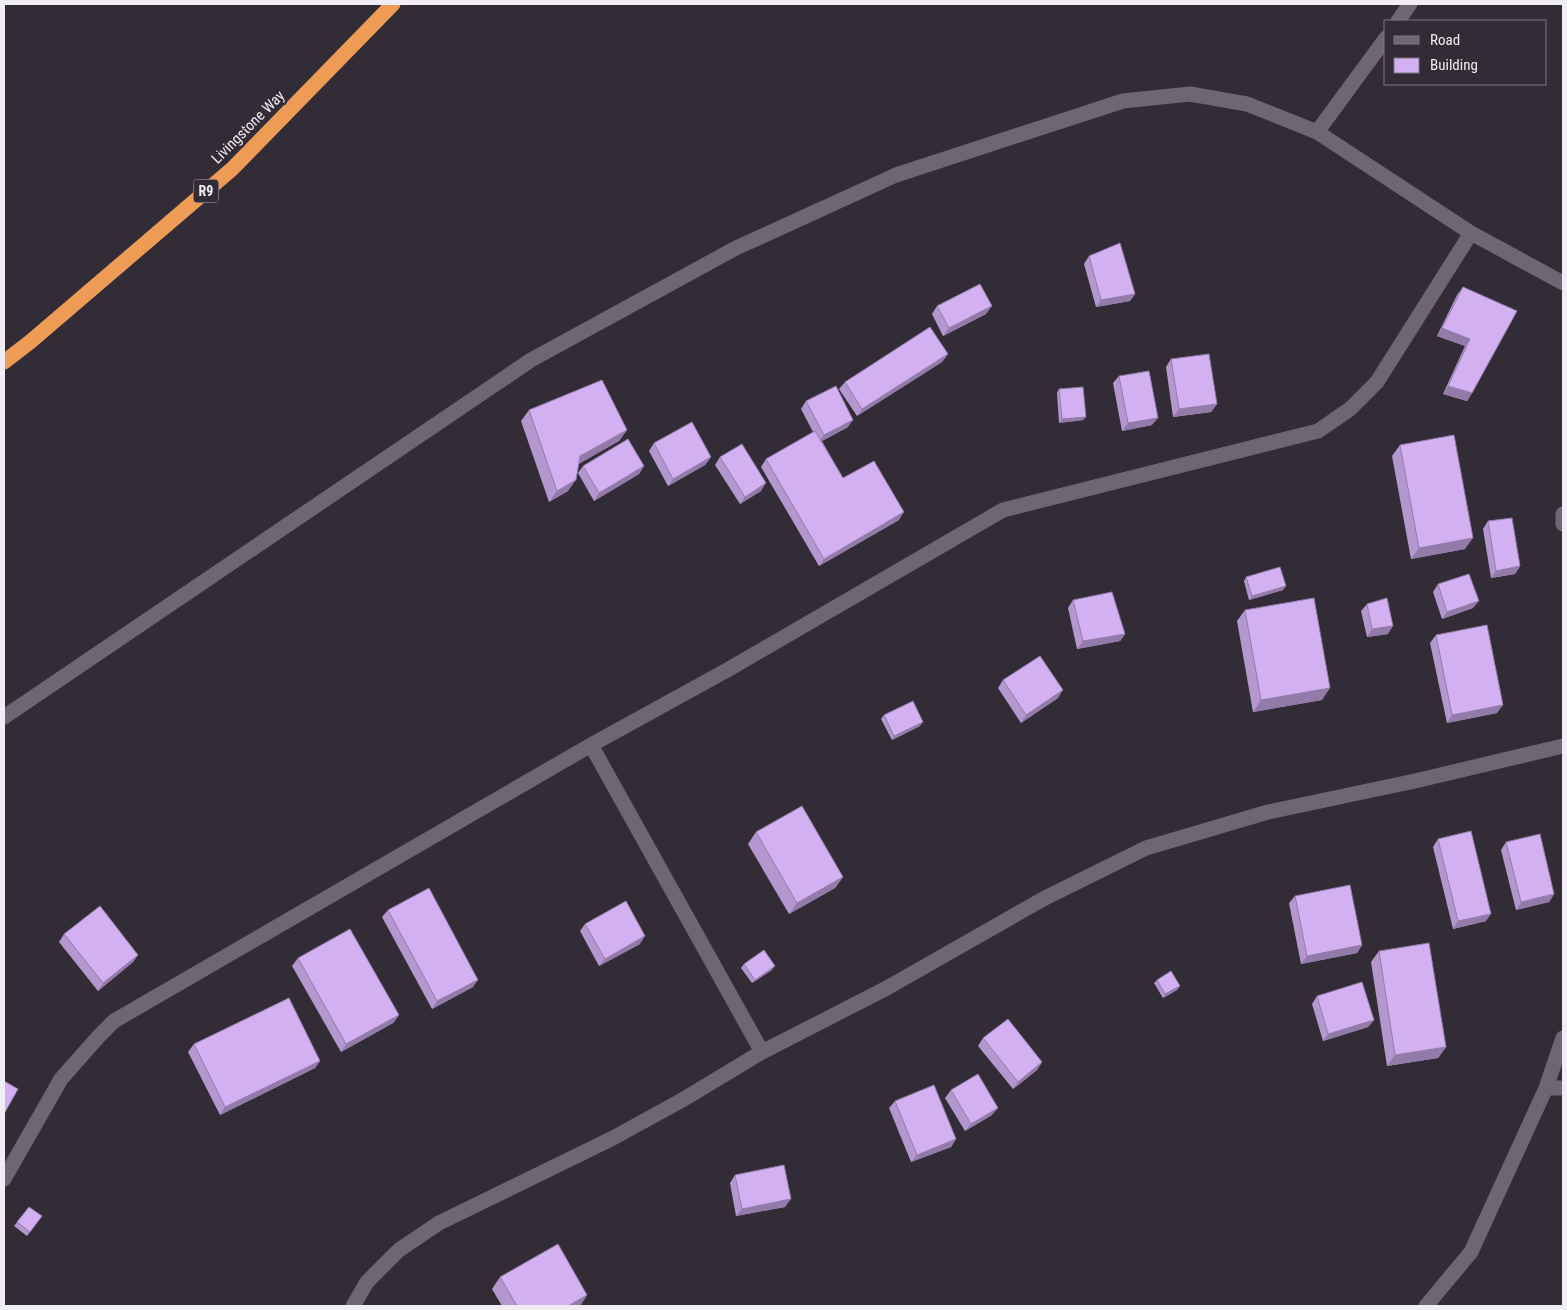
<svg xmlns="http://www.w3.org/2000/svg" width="1567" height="1310" font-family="'Roboto Condensed',sans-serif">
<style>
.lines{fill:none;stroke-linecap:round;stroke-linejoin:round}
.minor{stroke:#6d6674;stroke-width:15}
.highway{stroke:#ed9b55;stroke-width:15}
.wall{fill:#b597cf}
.shaded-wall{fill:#937ba9}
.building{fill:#d2b0f1;stroke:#937ba9}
.labels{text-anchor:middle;stroke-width:5;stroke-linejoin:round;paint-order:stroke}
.shield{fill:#322c37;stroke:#b7b3bb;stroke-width:1}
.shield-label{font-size:14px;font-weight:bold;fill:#f0edf4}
.street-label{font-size:15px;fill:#f0edf4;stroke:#322c37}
</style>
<rect width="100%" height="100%" fill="#322c37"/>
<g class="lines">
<!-- minor -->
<path class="minor" d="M1398,21L1410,4
M1317,132L1386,38
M1563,514V524
M4,717L531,360L736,248L896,175L1123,101L1190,94L1247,104L1317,132L1471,233L1563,283
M591,745L762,1052
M1546,1088H1563
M4,1179L61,1079L99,1036L114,1021L591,745L729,669L1003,510L1318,431L1350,409L1377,382L1471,233
M353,1306L367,1282L399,1250L439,1223L613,1138L684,1099L762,1052L885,989L1045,898L1146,848L1268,812L1415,781L1563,746
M1426,1306L1471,1252L1546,1088L1563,1038"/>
<!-- highway -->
<path class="highway" d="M4,362L30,342L232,169L393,4"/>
</g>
<!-- wall -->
<path class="wall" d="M1089,256L1135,294L1130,301L1096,307L1084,264Z
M1463,287L1517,311L1472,393L1467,401L1443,394L1465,346L1437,336L1457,295Z
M937,306L986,314L943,336L932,314Z
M948,354L942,362L857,416L839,389L845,382Z
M1171,359L1217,404L1211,412L1173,417L1166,367Z
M1119,376L1152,425L1122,431L1113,383Z
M1059,389L1083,420L1059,423L1057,393Z
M806,401L848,427L822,441L843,478L899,520L819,566L761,467L766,459L813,432L801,409Z
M529,410L627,430L619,441L578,464L568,491L549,502L521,421Z
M654,443L711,457L705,465L668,486L649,451Z
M1400,445L1465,549L1411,559L1392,456Z
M720,457L761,491L740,504L715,465Z
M583,466H644L639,474L594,501L578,473Z
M1488,521L1520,566L1515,574L1491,578L1483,529Z
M1246,577L1283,590L1249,600L1244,581Z
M1438,584L1473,608L1442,619L1433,592Z
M1073,600L1125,634L1120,641L1077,649L1068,608Z
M1367,604L1388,634L1367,637L1361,611Z
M1245,610L1322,700L1253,712L1237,621Z
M1436,635L1497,713L1447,723L1430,643Z
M1003,680L1058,698L1021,723L998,688Z
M884,715L920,726L892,740L881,719Z
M756,832L843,877L835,888L789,914L748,844Z
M1438,839L1486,921L1453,929L1433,847Z
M1506,842L1554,894L1549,902L1516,910L1501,850Z
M1295,896L1362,945L1357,953L1301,964L1289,903Z
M388,910L473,987L432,1009L382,917Z
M585,924L640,944L599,966L580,931Z
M64,934L138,955L133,962L98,991L59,942Z
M1379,951L1446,1047L1438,1058L1387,1066L1371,962Z
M298,958L399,1015L393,1023L341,1052L292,966Z
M744,964L772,970L752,983L741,968Z
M1157,980L1180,986L1177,990L1163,998L1154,983Z
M1317,996L1374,1020L1368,1027L1323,1041L1312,1004Z
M983,1038L1042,1062L1037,1070L1013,1089L978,1046Z
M194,1044L320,1061L315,1068L220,1115L188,1052Z
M951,1090L992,1115L965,1131L945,1098Z
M895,1101L956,1139L951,1147L911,1162L889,1108Z
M735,1175L785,1207L736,1216L730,1183Z
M29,1207L42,1216L27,1236L14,1226Z
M500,1277L587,1295L580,1306H502L492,1289Z"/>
<!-- shaded-wall -->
<path class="shaded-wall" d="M1135,294L1130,301L1096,307L1101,300Z
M992,306L986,314L943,336L949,328Z
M1442,328L1470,339L1465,346L1437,336Z
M948,354L942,362L857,416L862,409Z
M1448,386L1472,393L1467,401L1443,394Z
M1217,404L1211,412L1173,417L1179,409Z
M1086,417L1083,420L1059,423L1062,419Z
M1158,418L1152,425L1122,431L1128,423Z
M853,420L848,427L818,443L824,435Z
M627,430L619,441L572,468L580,456Z
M711,457L705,465L668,486L673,479Z
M644,466L639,474L594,501L599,493Z
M576,480L568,491L549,502L557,491Z
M766,483L761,491L740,504L745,497Z
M904,512L899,520L819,566L824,559Z
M1473,538L1465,549L1411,559L1419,548Z
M1520,566L1515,574L1491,578L1496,571Z
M1286,586L1283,590L1249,600L1252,596Z
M1479,601L1473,608L1442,619L1447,612Z
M1393,626L1388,634L1367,637L1372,629Z
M1125,634L1120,641L1077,649L1083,641Z
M1330,688L1322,700L1253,712L1261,700Z
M1063,690L1058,698L1021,723L1026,715Z
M1503,705L1497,713L1447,723L1452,715Z
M923,722L920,726L892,740L894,736Z
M843,877L835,888L789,914L797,903Z
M1554,894L1549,902L1516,910L1521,902Z
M1491,914L1486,921L1453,929L1458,921Z
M645,936L640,944L599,966L605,959Z
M1362,945L1357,953L1301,964L1307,956Z
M138,955L133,962L98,991L103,983Z
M775,966L772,970L752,983L755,980Z
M478,980L473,987L432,1009L437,1001Z
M1180,986L1177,990L1163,998L1165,994Z
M399,1015L393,1023L341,1052L346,1044Z
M1374,1020L1368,1027L1323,1041L1328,1034Z
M1446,1047L1438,1058L1387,1066L1395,1055Z
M320,1061L315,1068L220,1115L225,1107Z
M1042,1062L1037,1070L1013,1089L1018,1082Z
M998,1108L992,1115L965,1131L971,1124Z
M956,1139L951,1147L911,1162L917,1155Z
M791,1199L785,1207L736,1216L742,1209Z
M587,1295L580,1306H568Z"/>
<!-- building -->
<path class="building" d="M1120,243L1135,294L1101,300L1089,256Z
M980,284L992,306L949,328L937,306Z
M1463,287L1517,311L1472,393L1448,386L1470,339L1442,328Z
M930,327L948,354L862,409L845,382Z
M1209,354L1217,404L1179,409L1171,359Z
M1149,371L1158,418L1128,423L1119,376Z
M602,380L627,430L580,456L576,480L557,491L529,410Z
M836,386L853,420L824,435L806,401Z
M1083,387L1086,417L1062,419L1059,389Z
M692,422L711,457L673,479L654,443Z
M815,431L843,478L874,461L904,512L824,559L766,459Z
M1454,435L1473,538L1419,548L1400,445Z
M628,439L644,466L599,493L583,466Z
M742,444L766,483L745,497L720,457Z
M1512,518L1520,566L1496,571L1488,521Z
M1280,567L1286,586L1252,596L1246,577Z
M1469,574L1479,601L1447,612L1438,584Z
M1112,592L1125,634L1083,641L1073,600Z
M1314,598L1330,688L1261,700L1245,610Z
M1387,598L1393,626L1372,629L1367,604Z
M1487,625L1503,705L1452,715L1436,635Z
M1040,656L1063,690L1026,715L1003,680Z
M913,701L923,722L894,736L884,715Z
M802,806L843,877L797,903L756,832Z
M1471,831L1491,914L1458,921L1438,839Z
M1540,834L1554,894L1521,902L1506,842Z
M1350,885L1362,945L1307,956L1295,896Z
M429,888L478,980L437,1001L388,910Z
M626,901L645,936L605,959L585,924Z
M100,906L138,955L103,983L64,934Z
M350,929L399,1015L346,1044L298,958Z
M1429,943L1446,1047L1395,1055L1379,951Z
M764,950L775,966L755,980L744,964Z
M1171,971L1180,986L1165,994L1157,980Z
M1362,982L1374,1020L1328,1034L1317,996Z
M289,998L320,1061L225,1107L194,1044Z
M1008,1019L1042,1062L1018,1082L983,1038Z
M978,1074L998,1108L971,1124L951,1090Z
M4,1081L18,1089L4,1114Z
M934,1085L956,1139L917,1155L895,1101Z
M784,1165L791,1199L742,1209L735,1175Z
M29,1207L42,1216L30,1232L17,1222Z
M558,1244L587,1295L568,1306H517L500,1277Z"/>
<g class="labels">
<!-- shield labels -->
<rect class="shield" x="193.5" y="179.5" width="25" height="23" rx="4"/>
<g class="shield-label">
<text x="206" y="196">R9</text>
</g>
<!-- street labels -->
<g class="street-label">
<text transform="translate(248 127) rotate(-45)" y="5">Livingstone Way</text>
</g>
</g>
<!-- border -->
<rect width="1567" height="1310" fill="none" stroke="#f0edf4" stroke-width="10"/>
<!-- legend -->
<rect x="1384" y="20" width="162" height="65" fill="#322c37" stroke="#7e7983"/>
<rect x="1394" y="36" width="25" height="8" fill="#6d6674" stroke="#7e7983"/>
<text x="1430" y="45" font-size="15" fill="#f0edf4">Road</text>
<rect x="1394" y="58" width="25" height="15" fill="#d2b0f1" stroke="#7e7983"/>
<text x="1430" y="70" font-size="15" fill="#f0edf4">Building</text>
</svg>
